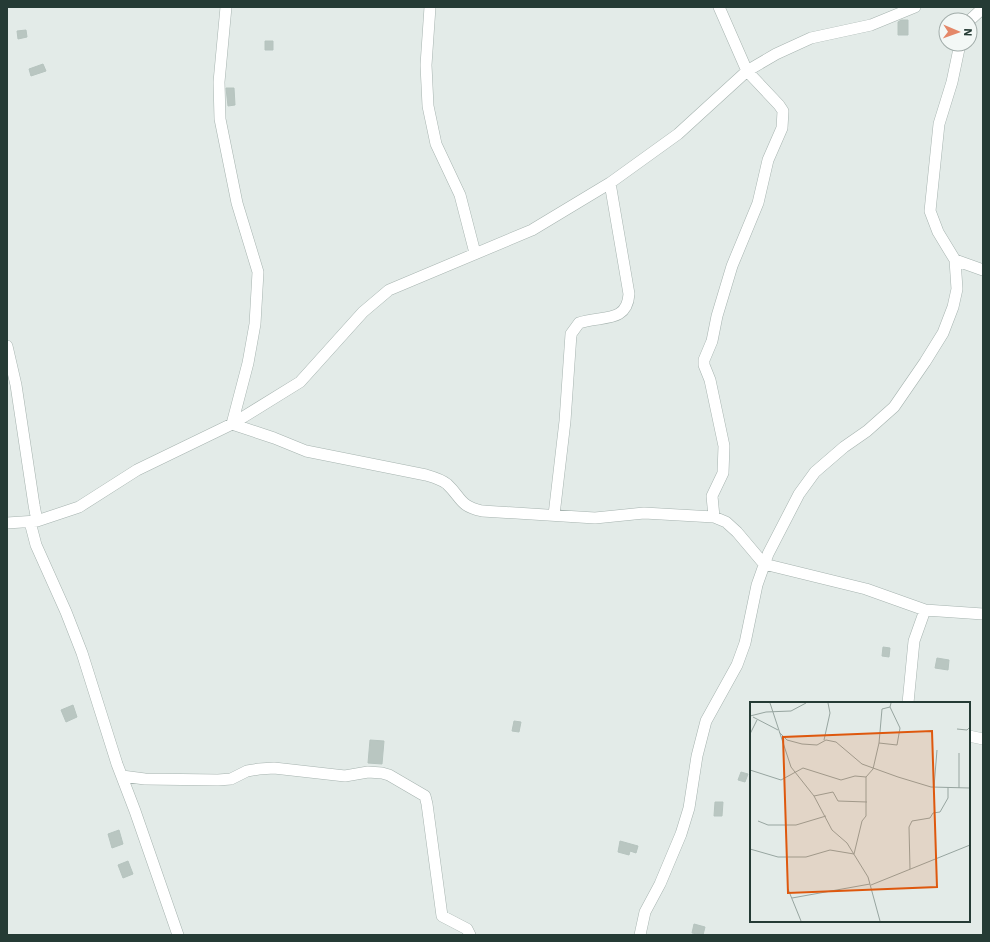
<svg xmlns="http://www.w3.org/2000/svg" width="990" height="942" font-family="'IBM Plex Sans',sans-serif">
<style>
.building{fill:#b9c6c1;stroke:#b6c4bf}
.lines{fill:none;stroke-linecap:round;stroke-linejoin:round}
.minor-casing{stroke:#a6b3af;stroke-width:12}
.minor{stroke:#fff;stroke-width:11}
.inset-road{fill:none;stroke:#97a5a0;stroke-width:1}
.view{fill:#de580e;fill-opacity:0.15;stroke:#de580e;stroke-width:2}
.inset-edge{fill:none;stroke:#253b35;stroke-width:2}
</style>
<rect width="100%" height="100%" fill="#e3ebe8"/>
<!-- building -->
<path class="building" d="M901,20H908V35H898V22Z
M26,30L27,37L18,39L17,31Z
M265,41H273V50H265Z
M43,64L46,71L31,76L29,69Z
M226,88H234L235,105L228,106Z
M883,647L890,648L889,657L882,656Z
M937,658L949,660L948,670L935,668Z
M73,705L77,717L66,722L61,710Z
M514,721L521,722L519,732L512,731Z
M370,740L384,741L382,764L368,763Z
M741,772L748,774L745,782L738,780Z
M715,802H723L722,816H714Z
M119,830L123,844L112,848L108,834Z
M620,841L638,846L636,853L630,851L629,855L618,852Z
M128,861L133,874L123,878L118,865Z
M694,924L705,927L703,935L692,933Z"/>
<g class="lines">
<!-- minor casing -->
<g class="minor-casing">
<path id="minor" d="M226,7L219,82L220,119L237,203L258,272L255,324L248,363L232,424L274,438L306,451L426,475C433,477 441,479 447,484C462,498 459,506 482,511L595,518L644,513L714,517L726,522L737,532L764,564L866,589L925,610L983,614
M430,7L426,65L428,106L436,144L460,195L475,253
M970,20L983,8
M955,260L983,270
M7,346L16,385L34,505L37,521
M554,515L565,421L571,334L579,323C601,315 627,324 629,294L610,183
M714,517L712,496L723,473L724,446L710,380L704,365V360L712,341L717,316L732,266L758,203L768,160L782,128L783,111L779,105L747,71L719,7
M30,522L36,545L66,612L82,653L117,764L135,811L178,935
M7,523L37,521L79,507L137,470L232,424L300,382L363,312L389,290L532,230L610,183L678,134L747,71L776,54L811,38L871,25L915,7
M908,703L914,641L925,610
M969,736L983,739
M122,776L145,779L218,780L231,779L247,771L259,769L274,768L345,776L368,772L382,773L389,775L425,796L427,804L442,916L467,929L470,935
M640,935L645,912L660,884L681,834L689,808L697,756L706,721L737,665L745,643L757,585L768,554L799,494L815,472L844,447L867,431L894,407L925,362L943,333L953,307L957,289L955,260L938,232L930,211L939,124L952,82L960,44"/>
</g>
<!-- minor -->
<use href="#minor" class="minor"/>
</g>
<!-- overview -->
<g transform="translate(750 702)">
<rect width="220" height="220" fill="#e3ebe8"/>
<path class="inset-road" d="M20,1L41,65L64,94L82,128L97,141L118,175L130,219M0,14L16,10L41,9L56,1M3,15L28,28M207,27L217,28L220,25M29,30L37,38L52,42L67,43L76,38L86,40L112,62L148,75L181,85L220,86M0,32L7,18M74,38L80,11L78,1M129,41L147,43L150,26L140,5L141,1M209,51V86M0,68L31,78L53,66L91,78L105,74L116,75M184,85L187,48M64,94L83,90L88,99L117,100M8,119L18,123H46L76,114M0,147L28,155H56L80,148L104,152L112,119L116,114V75L123,67L129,41L132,7L140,5M160,167L159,125L162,119L180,116L183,111L190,110L198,96V85M121,183L220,143M38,187L51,219M42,196L120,182"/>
<path class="view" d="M182,29L187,185L38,191L33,35Z"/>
<rect width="220" height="220" class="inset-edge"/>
</g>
<!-- border -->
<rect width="990" height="942" fill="none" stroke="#253b35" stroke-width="16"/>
<!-- north arrow -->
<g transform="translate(958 32) rotate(92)"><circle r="19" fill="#f3f8f6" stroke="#a1aca9"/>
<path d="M0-3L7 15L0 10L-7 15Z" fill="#e48869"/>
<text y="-6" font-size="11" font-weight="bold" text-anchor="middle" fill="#253b35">N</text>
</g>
</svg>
